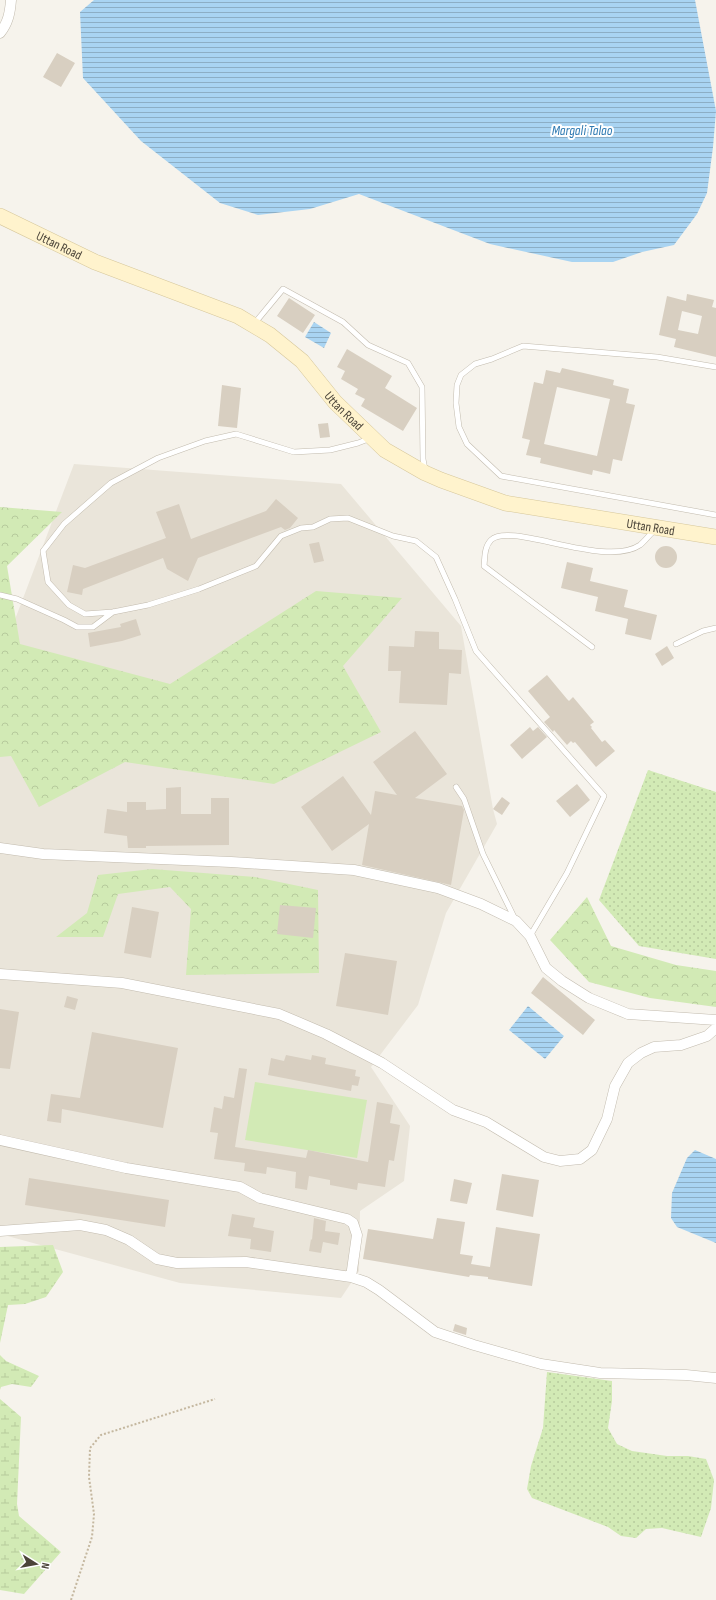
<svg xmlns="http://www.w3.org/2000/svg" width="716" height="1600" font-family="'Sofia Sans Condensed',sans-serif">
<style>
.residential{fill:#eae5da}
.grass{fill:url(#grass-dots)}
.forest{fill:url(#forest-crowns)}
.wetland{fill:url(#wetland-marsh)}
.pitch{fill:#d2eab5}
.water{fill:url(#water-rules)}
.building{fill:#d8cfc1;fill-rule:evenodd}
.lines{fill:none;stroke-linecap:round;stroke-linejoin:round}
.service-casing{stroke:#c2bbae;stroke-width:6}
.minor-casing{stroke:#c2bbae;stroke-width:11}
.secondary-casing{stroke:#d6c79b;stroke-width:16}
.path{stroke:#c4b79f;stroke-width:2;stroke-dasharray:2 2;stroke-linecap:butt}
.service{stroke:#fff;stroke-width:5}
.minor{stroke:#fff;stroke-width:10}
.secondary{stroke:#fff3cd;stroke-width:15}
.labels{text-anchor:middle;stroke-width:4;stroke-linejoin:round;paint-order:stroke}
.street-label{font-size:13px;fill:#4b4439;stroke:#fff}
.water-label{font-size:14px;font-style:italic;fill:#2e7ab2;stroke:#fff}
</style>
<defs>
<pattern id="grass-dots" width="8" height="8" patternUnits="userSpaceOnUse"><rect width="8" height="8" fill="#d2eab5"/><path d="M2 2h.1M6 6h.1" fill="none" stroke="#b6ca9c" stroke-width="1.8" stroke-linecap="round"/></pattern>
<pattern id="forest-crowns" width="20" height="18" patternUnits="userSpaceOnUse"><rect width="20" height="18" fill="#d2eab5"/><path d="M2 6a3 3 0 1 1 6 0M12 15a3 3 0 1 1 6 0" fill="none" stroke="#b6ca9c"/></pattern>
<pattern id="wetland-marsh" width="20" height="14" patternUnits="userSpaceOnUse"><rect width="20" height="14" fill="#d2eab5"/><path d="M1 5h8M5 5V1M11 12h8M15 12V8" fill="none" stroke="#b6ca9c"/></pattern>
<pattern id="water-rules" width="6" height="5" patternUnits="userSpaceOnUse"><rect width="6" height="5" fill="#a9d4f2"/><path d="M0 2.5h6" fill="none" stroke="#8caec5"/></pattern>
</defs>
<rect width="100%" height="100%" fill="#f6f3ec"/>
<!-- residential -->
<path class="residential" d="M74,464L341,484L461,626L493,809L497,824L446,913L418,1005L371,1067L410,1126L404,1181L360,1211L359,1271L341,1298L180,1283L0,1234V659Z"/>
<!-- grass -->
<path class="grass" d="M648,770L716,792V959L639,946L599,900Z
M547,1372L612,1381V1401L608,1428L617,1444L632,1451L667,1456H688L706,1459L714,1480L711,1508L701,1537L662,1528L646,1529L636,1538L621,1536L608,1527L532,1498L527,1489L531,1466L543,1428Z"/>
<!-- forest -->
<path class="forest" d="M0,507L62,512L7,566L20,644L170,684L316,591L402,598L343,666L381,732L274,784L125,762L39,807L11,756L0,757Z
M152,869L255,877L318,890L319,973L186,975L191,909L170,887L118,894L103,937H56L87,913L98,875Z
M587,897L611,946L676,965L716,971V1007L650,998L589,982L550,940Z"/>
<!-- wetland -->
<path class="wetland" d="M53,1245L63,1272L46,1297L25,1304L8,1305L0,1343V1247Z
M0,1355L6,1361L39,1376L31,1387L12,1384L1,1387L0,1390Z
M0,1399L21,1417L17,1504L19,1516L61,1552L24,1594L0,1590Z"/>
<!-- pitch -->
<path class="pitch" d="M255,1082L367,1100L357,1158L245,1140Z"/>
<!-- water -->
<path class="water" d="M94,0H695L716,111L713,147L707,193L697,214L674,245L642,252L613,262H572L490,244L359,194L310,209L258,215L220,203L141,141L83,78L80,12Z
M314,322L331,333L324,348L305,337Z
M528,1006L564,1036L545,1059L509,1030Z
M695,1150L716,1159V1243L677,1227L671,1218L672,1193L687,1158Z"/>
<!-- building -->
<path class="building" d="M57,53L75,63L61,87L43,77Z
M687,294L714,300L712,307L716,308V357L674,347L676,339L659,335L667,296L686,301ZM682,311L702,316L698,334L678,330Z
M289,298L315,315L303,333L277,316Z
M347,349L392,376L385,388L417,408L403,431L361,406L365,399L355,394L358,389L341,379L345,371L337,367Z
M562,368L614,380L613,385L629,389L626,403L635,405L622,461L613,459L610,474L593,470L592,475L540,463L541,458L526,455L530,440L522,438L534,382L543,384L546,370L560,373ZM557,387L610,399L597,456L544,444Z
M222,385L241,388L237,428L218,426Z
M328,423L330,437L320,438L318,424Z
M276,499L298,518L290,528L285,530L281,527L198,558L188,581L167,569L163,558L83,589L82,595L67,592L73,565L85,568L166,538L156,512L179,504L191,539L266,511Z
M319,542L324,561L314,563L309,544Z
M655 557a11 11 0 1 1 22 0a11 11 0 1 1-22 0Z
M567,562L593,568L590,581L628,590L624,607L657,615L651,640L625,634L628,619L595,611L598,597L561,588Z
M136,619L141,635L122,641L90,647L88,633L121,627L120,624Z
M415,631L439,632V649L462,650L461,674L449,673L447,705L399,703L401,671H388L389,646L414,647Z
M667,646L674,658L662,666L655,654Z
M547,675L567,699L569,701L573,697L594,722L590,725L592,727L591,728L602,742L605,740L615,751L596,767L575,742L573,743L571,741L567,745L554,730L553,732L544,722L550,717L528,691Z
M530,727L533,731L538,727L547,737L522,759L510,745Z
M415,731L447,774L415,798L462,806L464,810L451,885L362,865L369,824L332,851L301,807L343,776L371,815L375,791L397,795L373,762Z
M577,784L590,800L570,817L556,801Z
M181,787V814H211V798H229V845L146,846V848H128L127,836L104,833L107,809L127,812V802H146V810L166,809V788Z
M502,797L510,803L502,815L493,809Z
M280,905L316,908L313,938L277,934Z
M132,907L159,912L151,958L124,953Z
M345,953L397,961L388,1015L336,1006Z
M543,977L595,1020L583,1035L531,993Z
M67,996L78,999L75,1010L64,1007Z
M0,1009L19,1012L10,1069L0,1068Z
M92,1032L178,1048L163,1128L62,1109L61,1123L47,1121L51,1094L80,1098Z
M286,1055L311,1060L312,1055L326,1058L325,1064L356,1070L355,1076L360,1077L358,1086L352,1085L351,1091L268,1075L271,1058L284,1061Z
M239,1068L247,1069L235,1147L306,1158L308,1150L368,1162L377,1102L393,1105L390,1123L400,1125L394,1161L389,1160L385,1187L358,1183L357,1190L330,1185V1180L309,1176L307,1190L295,1188L296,1172L267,1167L266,1174L244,1171L245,1163L214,1159L218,1133L210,1132L214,1107L222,1109L224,1096L234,1098Z
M502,1174L539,1180L533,1217L496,1210Z
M29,1178L169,1200L165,1227L25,1205Z
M454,1179L472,1183L467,1204L450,1201Z
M232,1214L255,1218L253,1227L274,1231L271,1252L250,1249L251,1239L228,1236Z
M314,1218L326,1221L325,1231L340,1233L338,1245L323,1242L321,1253L309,1251L311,1239L312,1240Z
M437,1218L465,1222L460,1254L473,1256L471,1264L490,1267L496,1227L540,1234L532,1286L488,1279V1277L470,1275L469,1277L363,1259L368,1229L433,1239Z
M455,1324L467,1328L466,1335L453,1331Z"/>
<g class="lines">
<!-- service casing -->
<g class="service-casing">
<path id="service" d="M254,324L283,289L343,322L368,345L408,363L422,387L423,459L425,470
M716,367L657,357L523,346L492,359L475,364L461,375L457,385L456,403L459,427L467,444L501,476L716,515
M371,438L358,443L330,450L294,452L236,434L205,441L158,458L111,483L64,524L43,551L48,582L69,605L85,614L113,612L148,605L199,589L256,566L281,536L301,528L313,527L330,519L348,518L393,536L416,541L436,557L455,599L476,651L604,796L567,873L530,936
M0,595L17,599L64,620L77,627H93L113,612
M676,644L703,631L716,628
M592,647L484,566C485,558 484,547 491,540C510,521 605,569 640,545C645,541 650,534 655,530
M456,787L464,799L483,854L515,919"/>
</g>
<!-- minor casing -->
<g class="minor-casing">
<path id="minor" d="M0,33C8,23 10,13 11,0
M0,848L43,854L231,862L354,870L438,888L481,904L516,921L530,936L546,968L562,981L589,998L628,1014L716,1020
M0,974L122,983L279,1014L326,1034L382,1063L453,1110L486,1122L544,1157L560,1161L580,1159L592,1150L607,1119L615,1086L628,1063L641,1053L654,1047L681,1045L707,1036L716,1028
M0,1140L126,1168L240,1187L260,1198L347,1219L353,1223L357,1235L351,1277
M0,1231L80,1225L106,1230L129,1240L157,1259L177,1263L246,1262L351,1277L366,1282L379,1290L435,1332L474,1345L541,1364L600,1373L686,1375L716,1378"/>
</g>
<!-- secondary casing -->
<g class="secondary-casing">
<g id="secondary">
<path id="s1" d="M0,216L95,262L238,316L270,335L302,361L335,402L385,450L425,473L441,480L505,503L716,537"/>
</g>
</g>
<!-- path -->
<path class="path" d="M71,1600L92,1537L94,1514L89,1477L90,1448L101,1435L215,1399"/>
<!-- service -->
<use href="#service" class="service"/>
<!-- minor -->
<use href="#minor" class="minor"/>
<!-- secondary -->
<use href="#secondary" class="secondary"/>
</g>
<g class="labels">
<!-- street labels -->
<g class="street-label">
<text dy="5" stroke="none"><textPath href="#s1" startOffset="66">Uttan Road</textPath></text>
<text dy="5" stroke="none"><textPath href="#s1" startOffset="402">Uttan Road</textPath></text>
<text dy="5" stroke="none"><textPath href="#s1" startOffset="738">Uttan Road</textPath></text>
</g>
<!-- water labels -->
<g class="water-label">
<text x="582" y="135">Margali Talao</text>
</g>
</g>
<!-- north arrow -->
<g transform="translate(36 1564) rotate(101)" stroke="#ffffff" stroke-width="3" paint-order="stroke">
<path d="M0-3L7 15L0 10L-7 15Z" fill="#4b4439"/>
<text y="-6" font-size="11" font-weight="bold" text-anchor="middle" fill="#4b4439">N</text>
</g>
</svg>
